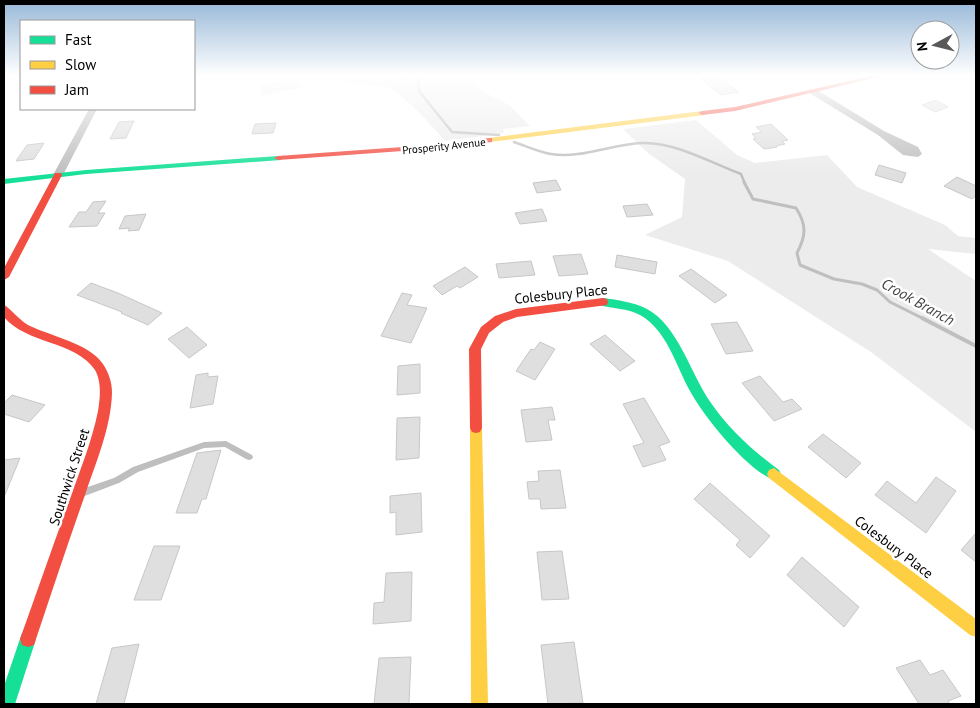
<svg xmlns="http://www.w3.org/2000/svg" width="980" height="708" font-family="'PT Sans',sans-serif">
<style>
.green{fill:#ececec}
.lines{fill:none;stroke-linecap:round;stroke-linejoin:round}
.stream-far2{stroke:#bfbfbf;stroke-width:2.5}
.stream-far1{stroke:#bfbfbf;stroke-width:3}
.stream{stroke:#bfbfbf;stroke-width:4}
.building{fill:#dfdfdf;stroke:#c7c7c7}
.lane{fill:#bebebe;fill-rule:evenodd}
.street{fill:#bebebe;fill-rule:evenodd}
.fast{fill:#16e098;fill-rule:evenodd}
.slow{fill:#ffcf43;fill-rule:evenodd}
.jam{fill:#f24e42;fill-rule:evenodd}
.labels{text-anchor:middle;stroke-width:5;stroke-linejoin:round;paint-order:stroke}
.far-street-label{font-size:11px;fill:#000;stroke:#fff}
.street-label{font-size:14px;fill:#000;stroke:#fff}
.water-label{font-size:15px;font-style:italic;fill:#444;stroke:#fff}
</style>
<rect width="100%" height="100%" fill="#fff"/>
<!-- green -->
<path class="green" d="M329,76H469L482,91L509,105L530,126L503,129L504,133L445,141C433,127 402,91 385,87C365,82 347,88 329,76Z
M298,79L301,88L262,95L260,85Z
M696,120L737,155L755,163L827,155L857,187L945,225L958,236L976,238V254L928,249L976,281V432L871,352L728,261L645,235L682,217L685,179L648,153L623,129Z"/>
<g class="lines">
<!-- stream-far2 -->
<path class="stream-far2" d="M398,76H405
M414,76L418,78L419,91L452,132L499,135
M514,142C526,146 538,152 551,154C581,159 612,144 642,143C676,142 711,163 741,174L745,184"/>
<!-- stream-far1 -->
<path class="stream-far1" d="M744,182L753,199L796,208C807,225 806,236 797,253L800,265L834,279L862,284L877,290L890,302L924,319"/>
<!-- stream -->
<path class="stream" d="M922,318L976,346"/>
</g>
<!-- building -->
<path class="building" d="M714,76H718L739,92L721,95L700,78Z
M936,100L948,107L935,112L922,105Z
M134,121L126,138L110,139L119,122Z
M276,123L273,133L252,134L255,124Z
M771,124L788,140L782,141L785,144L776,146L777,147L764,149L753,139L756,138L752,134L762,132L756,127Z
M44,143L34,159L16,161L27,145Z
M879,165L906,173L902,183L875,175Z
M957,177L976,186V196L972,199L944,186Z
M556,180L561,190L537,193L533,183Z
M106,201L98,213H105L97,226L69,227L79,212H86L93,202Z
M647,204L653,215L627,217L623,206Z
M542,209L547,221L520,224L515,213Z
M146,214L139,230L128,231L130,228L119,229L125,216Z
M581,254L588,274L559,276L553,256Z
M617,255L657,262L655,274L615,267Z
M531,261L535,275L499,278L496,264Z
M465,267L478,277L460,288L457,286L442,295L433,286Z
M691,269L727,295L715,303L679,276Z
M91,283L118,293L162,313L148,325L121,313L122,312L77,295Z
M402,293L412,295L407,305L427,308L411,343L381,336Z
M737,322L753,351L726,354L711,324Z
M187,327L207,345L189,358L168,339Z
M605,335L635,361L620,371L590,344Z
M540,342L555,349L535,380L516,371L531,349L534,350Z
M420,364V393L397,395L398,366Z
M208,373V377L218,376L213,404L190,408L196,375Z
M760,376L783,402L792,399L802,409L774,421L742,383Z
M12,395L45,405L29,422L4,414V403Z
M644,398L670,442L659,446L666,460L643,467L633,446L644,443L623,404Z
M552,407L555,420H548L552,440L526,442L521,410Z
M420,417L419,458L396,460L397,418Z
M823,434L861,463L846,478L808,447Z
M221,450L206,499H202L197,513H176L197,453Z
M20,458L4,497V460Z
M560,470L566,508L541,509L540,499H529L527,482L539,481L538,471Z
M936,477L956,491L926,533L875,495L887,481L916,503Z
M710,483L770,536L750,558L736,545L740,540L694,499Z
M421,493L422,532L396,535V512L390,513V496Z
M976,533V562L961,550Z
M154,546H180L161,600H134Z
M562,551L569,599L542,600L537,552Z
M802,557L859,607L844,627L787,575Z
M412,572L411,621L373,624L374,603L384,602L386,573Z
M574,642L583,703L548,704L541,645Z
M139,644L124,704H96L112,648Z
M411,657L409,704H374L379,658Z
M920,660L930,675L943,670L961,696L948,701L950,704H919L896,668Z"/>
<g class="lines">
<!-- lane -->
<path class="lane" d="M226,441L252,455L253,457L252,459L249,460L246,459L225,447L204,448L138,472L119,483L82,497L79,496L78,493L79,490L114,478L133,467L204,442Z"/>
<!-- street -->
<path class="street" d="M811,90H817L884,131L918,147L922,154L918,157L903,155L878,135L811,94Z
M89,109H97L63,175L61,177H55L53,175Z"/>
<!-- fast -->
<path class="fast" d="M278,156L282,158L281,160L86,174L4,184V179L86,170Z
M603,298C618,300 633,302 647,309C678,325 691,375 711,403C729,429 753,451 779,470L781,474L779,478L774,480C747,470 704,417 690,391C676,366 667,330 640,315C627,308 613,309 599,305L598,302L599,299Z
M28,631L34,633L36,639L15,704H4V686L22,633Z"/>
<!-- slow -->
<path class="slow" d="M702,111H705V115L489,142L485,140L489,138Z
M476,423L480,424L482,428L488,704H471L470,428L472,424Z
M774,468L976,619V637L970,635L769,478L767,474L769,470Z"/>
<!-- jam -->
<path class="jam" d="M871,76H882L735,111L702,115L698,113L702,111L735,107Z
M489,138H492V142L444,148L278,160L274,158L278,156L444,144Z
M55,173H61L62,175L9,277L4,280V268Z
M603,298L607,299L608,302L607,305L517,317L503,322L489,333L481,349L482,428L480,432L476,433L472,432L470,428L469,349L481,327L495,316L516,309Z
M4,305C9,307 20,321 30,326C51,336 90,344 103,364C109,373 112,383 112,393C111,428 96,462 85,495C68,543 52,591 36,639L34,645L28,647L22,645L20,639C37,592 53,545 70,499C80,470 92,441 98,411C100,399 102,382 95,370C76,341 26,344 4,317Z"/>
</g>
<!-- sky -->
<linearGradient id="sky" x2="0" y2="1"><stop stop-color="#97b8d8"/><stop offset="0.43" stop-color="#fff"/><stop offset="1" stop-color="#fff" stop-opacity="0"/></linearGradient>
<rect width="980" height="175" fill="url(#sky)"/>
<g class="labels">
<!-- far-street labels -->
<g class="far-street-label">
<text transform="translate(444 146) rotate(-6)" y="4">Prosperity Avenue</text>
</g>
<!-- street labels -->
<g class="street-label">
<text transform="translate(561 294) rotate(-6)" y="5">Colesbury Place</text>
<text transform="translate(69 477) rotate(-72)" y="5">Southwick Street</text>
<text transform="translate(894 547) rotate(37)" y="5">Colesbury Place</text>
</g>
<!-- water labels -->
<g class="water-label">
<text transform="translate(918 302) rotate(29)" y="5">Crook Branch</text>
</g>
</g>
<!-- border -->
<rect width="980" height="708" fill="none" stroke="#000000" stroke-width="10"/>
<!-- legend -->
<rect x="20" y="20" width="175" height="90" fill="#ffffff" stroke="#999999"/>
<rect x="30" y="36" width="25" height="8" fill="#16e098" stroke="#999999"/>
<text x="65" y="45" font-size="15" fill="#000000">Fast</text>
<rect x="30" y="61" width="25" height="8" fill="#ffcf43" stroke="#999999"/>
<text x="65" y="70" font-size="15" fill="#000000">Slow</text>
<rect x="30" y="86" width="25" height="8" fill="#f24e42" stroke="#999999"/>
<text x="65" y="95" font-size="15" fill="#000000">Jam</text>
<!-- north arrow -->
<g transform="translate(935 45) rotate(263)"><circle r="24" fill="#ffffff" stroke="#999999"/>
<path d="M0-4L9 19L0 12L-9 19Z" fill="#595959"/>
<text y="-8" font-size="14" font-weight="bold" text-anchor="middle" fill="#000000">N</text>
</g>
</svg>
